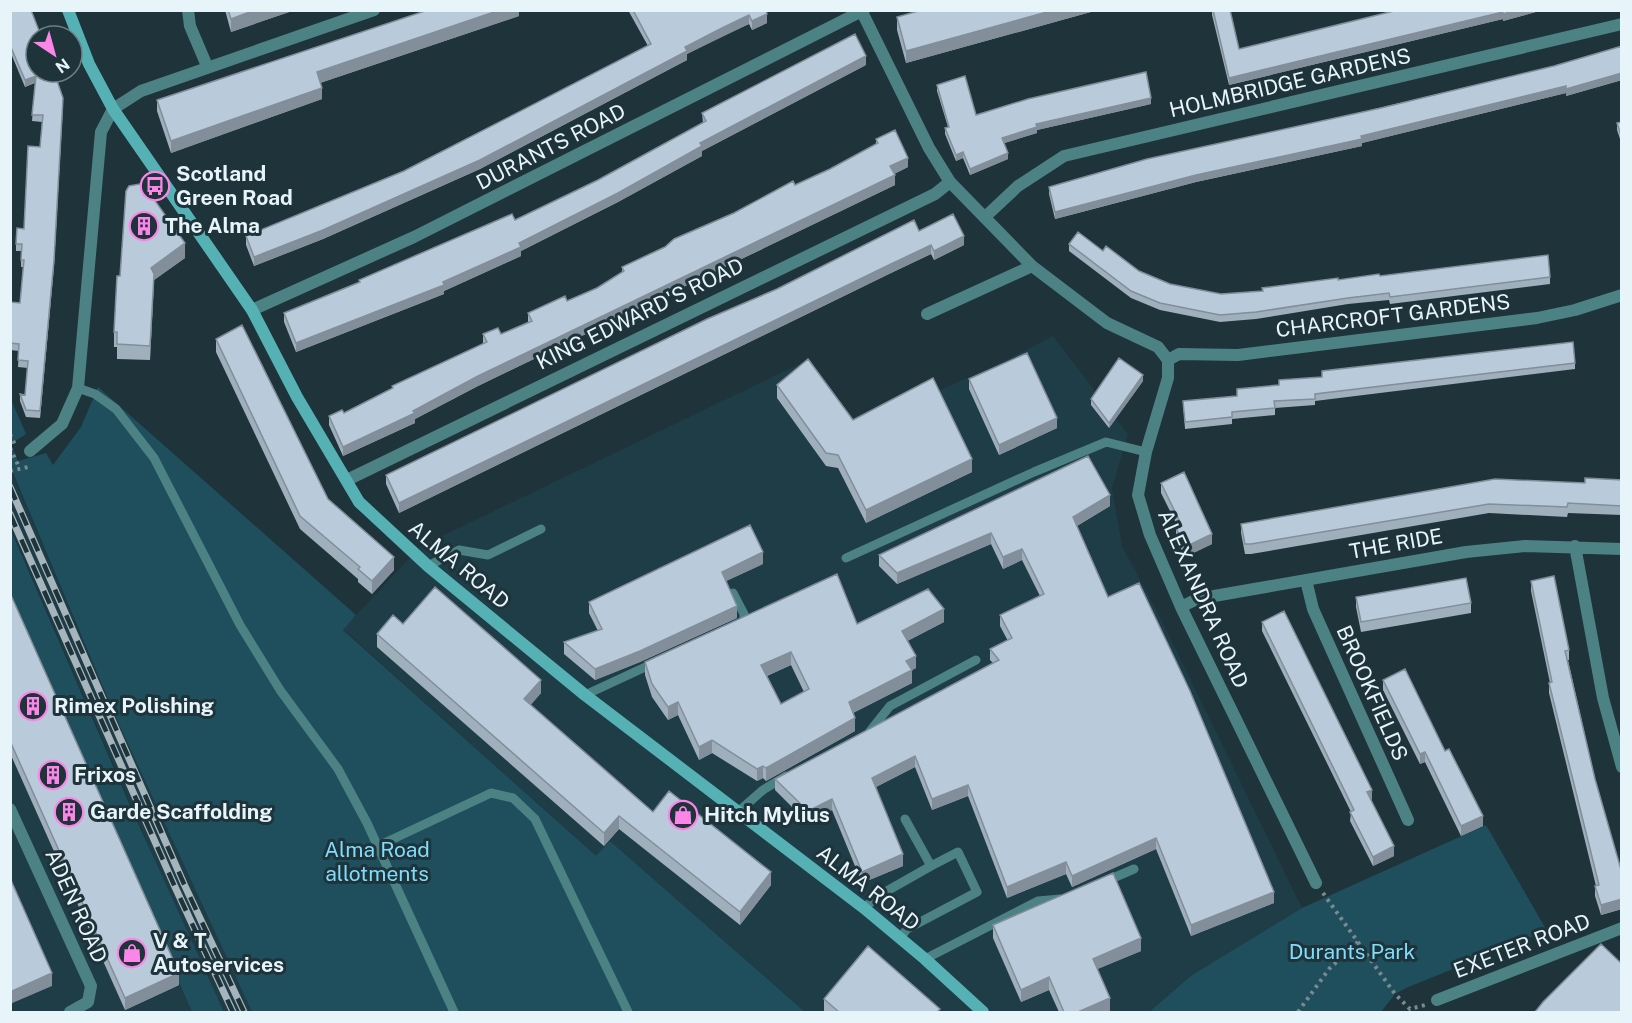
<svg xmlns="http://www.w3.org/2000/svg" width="1632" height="1023" font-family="'Public Sans',sans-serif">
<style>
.built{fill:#1f3d47}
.green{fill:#1f4f5d}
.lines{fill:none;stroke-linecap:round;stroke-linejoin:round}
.path{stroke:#798a90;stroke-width:4;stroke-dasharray:3 4.5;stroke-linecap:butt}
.lane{stroke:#4c8284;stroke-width:9}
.street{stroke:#4c8284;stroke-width:12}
.secondary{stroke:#55b1b4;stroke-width:12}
.rail-casing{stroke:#a6b5bb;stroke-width:7}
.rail{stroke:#1e333a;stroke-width:4.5;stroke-dasharray:14;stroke-linecap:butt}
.wall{fill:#9fafbc;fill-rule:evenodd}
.shaded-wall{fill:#828e99}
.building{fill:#b9cbdb;stroke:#828e99;stroke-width:1.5;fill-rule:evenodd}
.labels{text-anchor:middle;stroke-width:6;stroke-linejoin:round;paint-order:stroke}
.street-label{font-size:21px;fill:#e7f4f9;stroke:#1e333a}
.poi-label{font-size:21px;font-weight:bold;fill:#e7f4f9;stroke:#1e333a;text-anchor:start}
.park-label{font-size:21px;fill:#7fdcfb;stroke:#1e333a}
</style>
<rect width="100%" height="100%" fill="#1e333a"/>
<!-- built -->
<path class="built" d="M1053,336L1128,434L1112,488L1122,546L1157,611L1302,908L1192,975L1149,1012H805L610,841L596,857L343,629L421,546L810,359L853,429L998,364Z
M10,468L116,718L252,1012H224L168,891L11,528Z
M10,605L179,985L192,1012H11Z"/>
<!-- green -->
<path class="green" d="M98,387L356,615L343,630L596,856L610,841L805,1012H252L116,718L11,468L10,397L26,434L11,444L18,461L46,453L53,465L81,427Z
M10,528L132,810L224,1012H192L11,605Z
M1486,825L1547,931L1406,988L1395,994L1381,1012H1149L1192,975L1302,908Z"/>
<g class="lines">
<!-- path -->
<path class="path" d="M10,434L16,447
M10,448L19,467
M10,471L28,467
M1323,893L1395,994L1410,1009L1425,1005
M1298,1012L1329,969L1358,942"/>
<!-- lane -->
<path class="lane" d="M78,388L95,394L116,409L154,458L240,625L280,690L338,769L367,823L454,1012
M846,558L1034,472L1106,442L1146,452
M428,566L459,550L488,555L541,529
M733,593L744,614V622L737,625
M585,695L654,663
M870,731L890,706L976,660
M738,812L763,790L786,776
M378,846L491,793L513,798L535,819L628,1012
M1106,881L1134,869
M864,908L878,896L931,866L905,819
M900,938L907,929L977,892L958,852L931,866
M925,959L1038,901L1060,899"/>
<!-- street -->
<path class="street" d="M188,10L190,26L207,66
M861,10L929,148L950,182L1032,266L1107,323L1158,347L1168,360V378L1146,452L1138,495L1150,535L1181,607L1316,883
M985,217L1018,186L1064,156L1622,24
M252,310L414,237L864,10
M927,314L1032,266
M1168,360L1179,354L1238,355L1537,318L1575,310L1622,295
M30,451L62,424L78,388L101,132L113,109L141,91L374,10
M347,480L935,194L950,182
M1575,546L1603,698L1622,767
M1306,580L1313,609L1408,820
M1181,607L1197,599L1466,552L1525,546L1622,549
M10,809L91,986L88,1002L70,1012
M1437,1000L1622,928"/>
<!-- secondary -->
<path class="secondary" d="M68,10L89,64L113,109L252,310L297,397L359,502L428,566L585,695L864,908L925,959L983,1012"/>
<!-- rail casing -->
<g class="rail-casing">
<path id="rail" d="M10,487L184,884L244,1012
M10,514L175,887L233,1012"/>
</g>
<!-- rail -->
<use href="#rail" class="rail"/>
</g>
<!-- wall -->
<path class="wall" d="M10,10L63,105L54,266L40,418L26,417L20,401V394L25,395L28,368L18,367L19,351L10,350V302L20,303L23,267H21V251H16V244L24,229L40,147L42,122L32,121L35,83L25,87L10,51Z
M225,10H295L231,32Z
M519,10V16L320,83L322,99L171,153L157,111V100Z
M628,10H766L767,23L752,30L749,24L722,36L687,54V60L480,169L323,239L254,266L246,245V236L404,171L648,46Z
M922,10H1098L906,63L897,30V17Z
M1212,10H1230L1239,49L1398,10H1543L1503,21V19L1229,85L1212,15Z
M1622,46V80L1566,96V93L1362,143V146L1196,182L1055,219L1049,194V187L1554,66Z
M866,65L702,151V156L618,202L521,251V256L444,291V294L296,352L284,322V313L359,283V280L515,220L598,180L703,123L702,113Z
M937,85L976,115L1151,104L1037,130V133L1004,143L1008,159L970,175L963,158L956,161L945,134V128L948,127L937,91Z
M1622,122V145L1617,130V123Z
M876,139L908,167L894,174L895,185L478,386L415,419V423L343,456L329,425V416L344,413L392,389V386L483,344V334H501L528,322V313L567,301L597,288L622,273V267L830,169L876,144Z
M919,231L964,245L934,260L931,254L891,273L399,513L386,484V475Z
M1069,244L1103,251L1139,271L1170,284L1221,294L1263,291L1338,280L1380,276L1550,277V284L1390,304L1389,300L1348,304L1256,319L1220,322L1160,310L1131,298L1069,251Z
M185,258L154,280L150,360L117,359V347H114V332L120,276Z
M216,339L328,499L394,570L372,594L358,582V579L300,529L216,352Z
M1575,363V369L1315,401V405L1275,408V415L1232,419V424L1185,429L1183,401L1237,396V389L1279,385L1322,377V371Z
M969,379L1057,428L999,455L969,389Z
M1143,381L1109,428L1091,405V399Z
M777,385L853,420L972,472L866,523L838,468L826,466L777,398Z
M1622,480V515L1568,513L1567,517L1489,513L1251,554H1245L1241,533V524Z
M1161,483L1212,544L1185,557L1176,538V528L1178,527L1161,493Z
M1110,506L1077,526L1108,597L1274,903L1191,936L1156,849L1072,887L1066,874L1007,898L968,796L932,810L915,767L876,787L903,866L862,883L832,810L808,823L775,790V779L993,663L990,660V649L1008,641L1000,626V615L1040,596L1022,560L1003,569L991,544L897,584L879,566V555Z
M763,564L726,581L737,618L640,662L595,680L564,654V642L598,631L589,613V602Z
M1531,581L1569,650V660H1568L1595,779L1622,873V909L1601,915L1595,896V886H1596L1549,693V683H1550L1531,591Z
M10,593L179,985L125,1010L10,753Z
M1356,597L1471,603V613L1361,632L1356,607Z
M944,622L907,641L916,668L912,670V683L853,713L855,731L766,781L763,778L757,781L712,753L699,760L678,715L668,720L652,697L645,675V662L857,624ZM791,665L804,692L781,704L767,676Z
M1262,622L1372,799L1371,800L1394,856L1373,866L1350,821L1351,812L1262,631Z
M403,624L541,693L530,705L653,812L771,885L740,925L619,829L604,846L377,647V634Z
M1383,680L1445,751L1483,826L1461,836L1425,762L1420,764L1383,690Z
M993,925L1141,951L1097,969L1110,1011L1106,1012H1059L1049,990L1021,1002L993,938Z
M824,999L940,1012H824Z"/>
<!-- shaded-wall -->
<path class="shaded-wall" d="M255,10H295L231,32V19Z
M500,10H519V16L317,84V72Z
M1054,10H1098L906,63V51Z
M1517,10H1543L1503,21V14Z
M1503,12V19L1229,85V78Z
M767,14V23L752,30V21Z
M749,15V24L687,54V60L480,169L323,239L254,266V257L685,47Z
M866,56V65L702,151V156L618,202L521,251V256L444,291V294L296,352V343L443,282L519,243L700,143Z
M1622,73V80L1566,96V89Z
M36,76V82L25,87V80Z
M1566,86V93L1362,143V146L1196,182L1055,219V212L1196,175Z
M322,88V99L171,153V141Z
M1151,98V104L1037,130V133L1002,144V138L1036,124Z
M63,105L54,266L40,418V411Z
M963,152V158L956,161V155Z
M1008,153V159L970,175V169Z
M908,158V167L890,176V166Z
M895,175V185L478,386L415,419V423L343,456V447L478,376Z
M964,236V245L934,260V251Z
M185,243V258L154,280L150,360L151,268Z
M931,245V254L891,273L399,513V503L891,264Z
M1143,375V381L1109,428V423Z
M1057,418V428L999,455V445Z
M972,459V472L866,523V510Z
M1110,495V506L1073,528V517Z
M991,533V544L897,584V573Z
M1212,534V544L1185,557V547Z
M1022,549V560L1003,569V557Z
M763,552V564L722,583V572Z
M394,557V570L372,594V581Z
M737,606V618L640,662L595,680V669Z
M944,609V622L902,644V631Z
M791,652V665L761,678V665Z
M916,656V668L912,670V683L849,715V702L906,661Z
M541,680V693L524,713V699Z
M678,702V715L668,720V707Z
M855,718V731L766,781V768Z
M712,740V753L699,760V747Z
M1425,752V762L1420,764V754Z
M915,756V767L872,789V778Z
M763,766V778L757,781V769Z
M968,785V796L932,810V799Z
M1372,790V799L1367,801V792Z
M832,799V810L808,823V811Z
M619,816V829L604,846V833Z
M1483,816V826L1461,836V826Z
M1156,838V849L1072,887V876Z
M1394,846V856L1373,866V857Z
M903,854V866L862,883V872Z
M1066,862V874L1007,898V887Z
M771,872V885L740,925V912Z
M1274,892V903L1191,936V925Z
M1622,899V909L1601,915V905Z
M1141,938V951L1093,971V959Z
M52,973V986L10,1004V992Z
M179,973V985L125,1010V998Z
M1049,977V990L1021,1002V990Z
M1110,998V1011L1106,1012H1078Z"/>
<!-- building -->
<path class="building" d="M10,10H31L41,36H36V72H54L63,98L54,260L40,411L26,410L20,394L25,395L28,361L18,360L19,344L10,343V302L20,303L24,260H21L22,244H16L17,228L24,229L28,146L40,147L43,115H32L36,76L25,80L10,45V39L11,38L10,35Z
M228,10H255L231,19Z
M428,10H500L317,72L322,88L171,141L157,100Z
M633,10H766L767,14L752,21L749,15L722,28L685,47L687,51L480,160L323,230L254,257L246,236L404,171L651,44Z
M922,10H1054L906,51L897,17Z
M1213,10H1230L1239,49L1398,10H1517L1503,14V12L1229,78Z
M855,34L866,56L700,143L702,146L618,193L519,243L521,247L443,282L444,285L296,343L284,313L360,282L359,280L512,214L515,220L598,180L706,121L702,113Z
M1622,46V73L1566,89V86L1361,136L1362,139L1196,175L1055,212L1049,187L1147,159L1381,108L1554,66Z
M1146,72L1151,98L1036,124L1037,127L1002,138L1008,153L970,169L963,152L956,155L945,128L949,127L937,85L965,76L976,115L1028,99Z
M1622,122V138L1617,123Z
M895,130L908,158L890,166L895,175L478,376L413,411L415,413L343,447L329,416L342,410L344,413L393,388L392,386L487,342L483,334L498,328L501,334L532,321L528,313L565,296L567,301L597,288L624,271L622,267L665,247L674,239L734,213L793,181L795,185L830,169L878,143L876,139Z
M140,184L146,188L185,243L151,268L154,274L150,346L117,344V332H114L117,276H120L126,191L129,186Z
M953,214L964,236L934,251L931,245L891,264L399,503L386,475L707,319L777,289L914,220L919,231Z
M1078,232L1103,251L1106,246L1139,271L1170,284L1221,294L1263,291L1262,288L1338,278V280L1379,274L1380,276L1548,255L1550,277L1390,297L1389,293L1348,298L1256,312L1220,315L1160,303L1131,291L1069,244Z
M242,325L328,499L394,557L372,581L358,569L360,567L300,516L216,339Z
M1573,342L1575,363L1315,394V399L1274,401L1275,408L1232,412V417L1185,422L1183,401L1237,396V389L1279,385V380L1322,377V371Z
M1027,353L1057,418L999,445L969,379Z
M1119,358L1143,375L1109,423L1091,399Z
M808,359L853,420L933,378L972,459L866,510L838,455L826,453L777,385Z
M1088,456L1110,495L1073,517L1108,597L1139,583L1190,691L1274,892L1191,925L1156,838L1072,876L1066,862L1007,887L968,785L932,799L915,756L872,778L903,854L862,872L832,799L808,811L775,779L999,660L990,649L1012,638L1000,615L1044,594L1022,549L1003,557L991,533L897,573L879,555Z
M1184,472L1212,534L1185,547L1176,528L1182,526L1161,483Z
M1585,478L1622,480V506L1568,503L1567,507L1489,504L1251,544H1245L1241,524L1495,479L1585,483Z
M750,525L763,552L722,572L737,606L640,651L595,669L564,642L602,629L589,602Z
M837,574L857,624L928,589L944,609L902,631L916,656L906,661L912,670L849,702L855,718L766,768L763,766L757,769L712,740L699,747L678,702L668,707L652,684L645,662ZM791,652L809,689L781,704L761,665Z
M1554,576L1569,650L1565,651L1595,779L1622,873V899L1601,905L1595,886L1599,885L1549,683L1552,682L1531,581Z
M1466,578L1471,603L1361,622L1356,597Z
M435,587L541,680L524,699L653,812L669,791L771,872L740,912L619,816L604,833L377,634L393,615L403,624Z
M10,593L179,973L125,998L10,741Z
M1284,611L1372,790L1367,792L1394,846L1373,857L1350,812L1354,810L1262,622Z
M1405,669L1445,751L1449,749L1483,816L1461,826L1425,752L1420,754L1383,680Z
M1113,873L1141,938L1093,959L1110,998L1078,1012H1064L1049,977L1021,990L993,925Z
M10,878L52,973L10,992Z
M1601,944L1622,964V1012H1535L1543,1002Z
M868,946L940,1009L937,1012H839L824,999Z"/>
<!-- icons -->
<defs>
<g id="bus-ring" transform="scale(1.5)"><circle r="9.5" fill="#1e333a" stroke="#fa87e7" stroke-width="1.5"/><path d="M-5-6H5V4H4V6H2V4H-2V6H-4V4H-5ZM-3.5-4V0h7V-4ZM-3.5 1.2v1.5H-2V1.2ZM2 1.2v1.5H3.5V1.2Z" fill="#fa87e7"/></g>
<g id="building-ring" transform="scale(1.5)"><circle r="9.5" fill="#1e333a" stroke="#fa87e7" stroke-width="1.5"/><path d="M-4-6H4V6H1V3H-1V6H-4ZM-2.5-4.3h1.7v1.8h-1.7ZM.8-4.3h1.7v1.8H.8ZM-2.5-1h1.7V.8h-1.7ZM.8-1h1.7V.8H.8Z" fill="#fa87e7"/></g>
<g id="shop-ring" transform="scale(1.5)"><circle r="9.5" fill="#1e333a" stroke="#fa87e7" stroke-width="1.5"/><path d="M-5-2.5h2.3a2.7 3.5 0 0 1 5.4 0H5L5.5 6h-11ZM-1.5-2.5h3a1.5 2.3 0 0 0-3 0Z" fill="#fa87e7"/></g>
</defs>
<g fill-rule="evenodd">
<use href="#bus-ring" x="155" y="186"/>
<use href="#building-ring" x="144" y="226"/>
<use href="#building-ring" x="33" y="706"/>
<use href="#building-ring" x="53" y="775"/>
<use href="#building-ring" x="69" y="812"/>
<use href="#shop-ring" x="683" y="815"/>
<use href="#shop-ring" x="132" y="953"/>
</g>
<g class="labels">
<!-- street labels -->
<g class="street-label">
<text transform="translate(1290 83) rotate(-13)" y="7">HOLMBRIDGE GARDENS</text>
<text transform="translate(551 147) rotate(-27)" y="7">DURANTS ROAD</text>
<text transform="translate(640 314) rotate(-26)" y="7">KING EDWARD'S ROAD</text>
<text transform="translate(1393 316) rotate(-7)" y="7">CHARCROFT GARDENS</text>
<text transform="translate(1396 544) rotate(-10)" y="7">THE RIDE</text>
<text transform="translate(459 565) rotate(40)" y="7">ALMA ROAD</text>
<text transform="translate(1203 599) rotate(66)" y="7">ALEXANDRA ROAD</text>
<text transform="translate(1372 693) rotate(66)" y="7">BROOKFIELDS</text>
<text transform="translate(868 888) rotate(38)" y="7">ALMA ROAD</text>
<text transform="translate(76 906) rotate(66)" y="7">ADEN ROAD</text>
<text transform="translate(1522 946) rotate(-21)" y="7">EXETER ROAD</text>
</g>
<!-- poi labels -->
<g class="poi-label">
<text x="176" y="181">Scotland<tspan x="176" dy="24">Green Road</tspan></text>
<text x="165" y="233">The Alma</text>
<text x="54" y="713">Rimex Polishing</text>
<text x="74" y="782">Frixos</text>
<text x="90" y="819">Garde Scaffolding</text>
<text x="704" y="822">Hitch Mylius</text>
<text x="153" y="948">V &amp; T<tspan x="153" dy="24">Autoservices</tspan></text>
</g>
<!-- park labels -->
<g class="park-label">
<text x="377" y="857">Alma Road<tspan x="377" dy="24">allotments</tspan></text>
<text x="1352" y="959">Durants Park</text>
</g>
</g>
<!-- border -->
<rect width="1632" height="1023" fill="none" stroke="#e7f4f9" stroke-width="24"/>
<!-- north arrow -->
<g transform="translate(54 54) rotate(144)"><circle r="28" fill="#1e333a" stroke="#6e8086" stroke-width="1.5"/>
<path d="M0-4.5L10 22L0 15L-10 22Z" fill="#fa87e7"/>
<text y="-9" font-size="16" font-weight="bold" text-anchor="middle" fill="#e7f4f9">N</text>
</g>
</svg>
